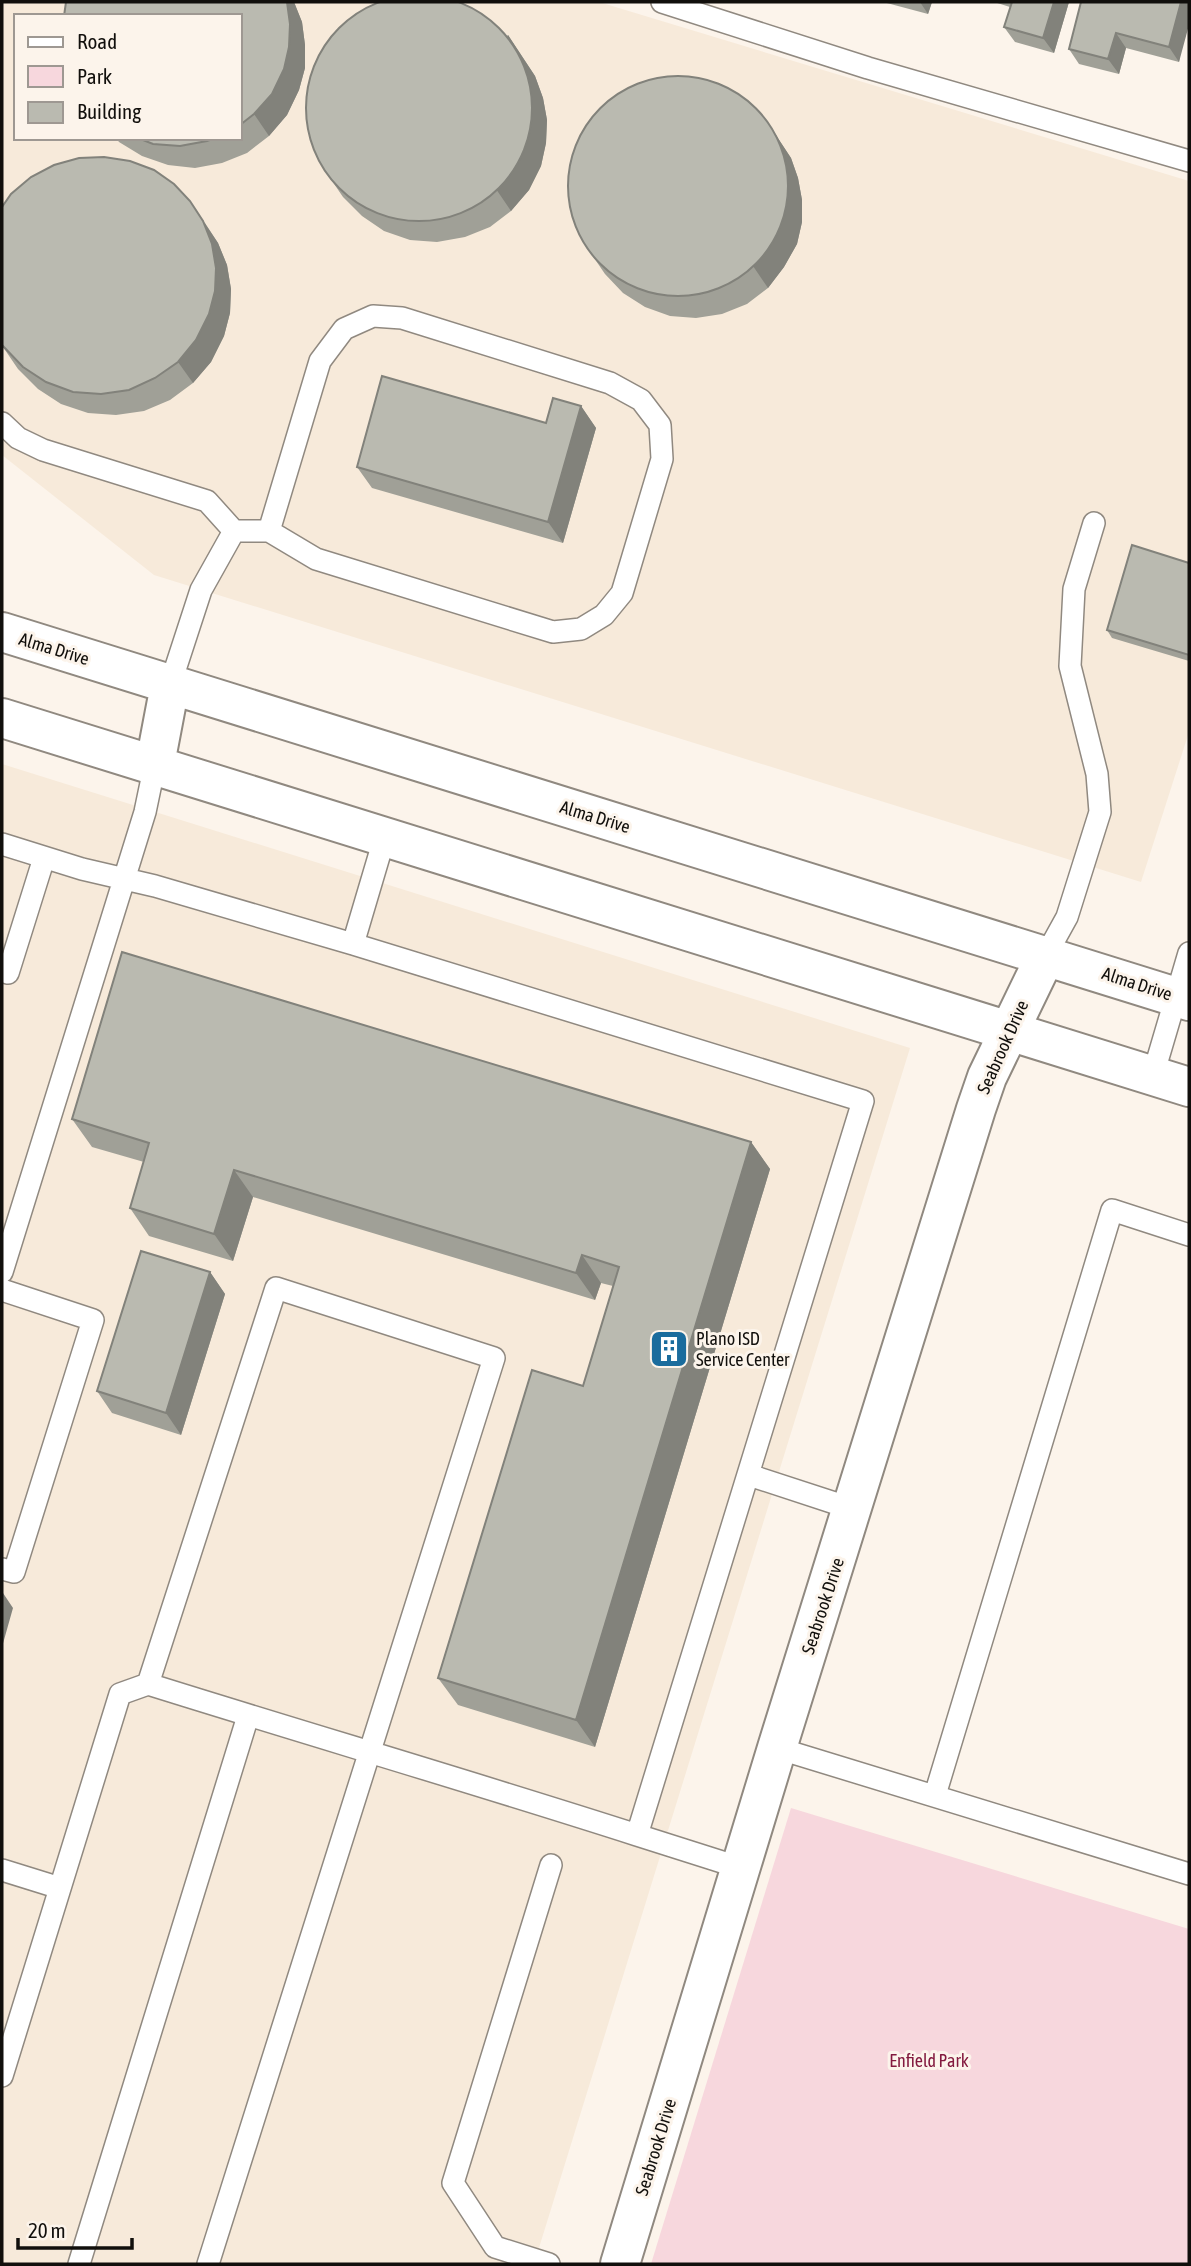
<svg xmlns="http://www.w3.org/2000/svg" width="1191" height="2266" font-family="'Asap Condensed',sans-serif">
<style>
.built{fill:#f7eada;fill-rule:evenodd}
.green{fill:#f7d7dd}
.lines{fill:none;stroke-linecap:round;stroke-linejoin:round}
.service-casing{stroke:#908980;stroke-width:24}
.tertiary-casing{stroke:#908980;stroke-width:42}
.secondary-casing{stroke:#908980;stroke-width:42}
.service{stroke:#fff;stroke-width:21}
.tertiary{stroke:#fff;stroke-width:38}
.secondary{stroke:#fff;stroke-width:38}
.wall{fill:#a0a097}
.shaded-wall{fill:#82827b}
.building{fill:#babab0;stroke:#82827b;stroke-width:2}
.labels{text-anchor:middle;stroke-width:6;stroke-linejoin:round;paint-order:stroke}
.street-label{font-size:18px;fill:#110f0c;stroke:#fcf4eb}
.poi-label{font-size:18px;fill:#110f0c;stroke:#fcf4eb;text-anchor:start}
.park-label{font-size:18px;fill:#831a3f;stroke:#fcf4eb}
</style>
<rect width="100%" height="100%" fill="#fcf4eb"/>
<!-- built -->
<path class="built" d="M2,2H599L1189,181V732L1141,882L154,575L2,455ZM16,16H240V138H16Z
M2,764L910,1048L534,2264H2Z"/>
<!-- green -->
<path class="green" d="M791,1808L1189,1929V2264H651Z"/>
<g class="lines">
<!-- service casing -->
<g class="service-casing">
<path id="service" d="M662,2L868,68L1189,161
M2,423L18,438L43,450L207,501L234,531
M170,685L201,590L234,531H269L320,361L344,329L373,316L402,318L610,383L641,400L660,425L662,459L622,593L604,615L581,629L553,632L316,559L269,531
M2,844L82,869L155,886L353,944L863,1101L637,1835L741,1868
M353,944L385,836
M1046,955L1067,917L1100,812L1097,774L1070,666L1074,589L1094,523
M2,971L8,973L44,858
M1153,1075L1189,953
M2,1272L145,812L155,764
M2,1290L93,1320L14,1572L2,1569
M749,1475L853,1509
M777,1748L1189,1874
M935,1795L1112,1210L1189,1235
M2,1870L60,1888
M2,2076L120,1694L148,1684
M79,2264L248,1716
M208,2264L494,1358L276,1288L148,1684C311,1735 475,1783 637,1835
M549,2264L495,2247L453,2183L551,1865"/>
</g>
<!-- tertiary casing -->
<g class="tertiary-casing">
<path id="tertiary" d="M620,2264L777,1748L976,1109L987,1077L1046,955"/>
</g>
<!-- secondary casing -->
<g class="secondary-casing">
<path id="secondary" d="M2,632L1189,1001
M2,718L1189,1087
M155,764L170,685"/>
</g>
<!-- service -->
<use href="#service" class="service"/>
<!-- tertiary -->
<use href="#tertiary" class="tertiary"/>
<!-- secondary -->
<use href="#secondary" class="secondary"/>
</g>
<!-- wall -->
<path class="wall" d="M66,2H294L302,22L305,45V68L299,90L287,115L269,136L247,153L222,163L195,168L168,165L142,156L119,142L116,138H240V16Z
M883,2H932L928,14Z
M994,2H1069L1054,53L1015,42L1004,27L1010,7Z
M1189,2L1179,62L1126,48L1119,74L1079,64L1069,49Z
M508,35L535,76L543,98L547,120L546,143L541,166L529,190L511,211L490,227L465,237L437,242L410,240L384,231L362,216L343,197L328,175Z
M764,117L791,158L798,178L802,200V222L797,244L784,267L768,288L747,304L722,314L696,318L670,316L645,307L623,293L605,274L590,252Z
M205,223L218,243L227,265L231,289L230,313L224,336L211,362L193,383L170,400L144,411L116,415L88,413L61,404L38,389L18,369L3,347Z
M581,406L596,428L563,543L372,488L357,467L546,423Z
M1189,563V661L1112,638L1107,630Z
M72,1119L751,1142L770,1169L595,1747L458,1705L438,1678L583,1386L613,1286L601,1283L595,1300L253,1197L233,1261L149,1236L130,1208L144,1162L92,1147Z
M210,1272L225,1294L181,1435L112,1413L97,1391Z"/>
<!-- shaded-wall -->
<path class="shaded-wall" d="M287,2H294L302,22L305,45V68L299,90L287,115L269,136L254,114Z
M920,2H932L928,14Z
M1054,2H1069L1054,53L1043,38Z
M1181,2H1189V25L1179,62L1169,47Z
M1116,33L1126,48L1119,74L1108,59Z
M508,35L535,76L543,98L547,120L546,143L541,166L529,190L511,211L496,189Z
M764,117L791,158L798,178L802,200V222L797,244L784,267L768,288L753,266Z
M190,201L218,243L227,265L231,289L230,313L224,336L211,362L193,383L178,362Z
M581,406L596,428L563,543L548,522Z
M751,1142L770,1169L595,1747L576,1720Z
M234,1170L253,1197L233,1261L214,1234Z
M582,1255L601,1283L595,1300L576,1273Z
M210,1272L225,1294L181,1435L166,1413Z
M3,1593L13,1608L2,1647V1597Z"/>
<!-- building -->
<path class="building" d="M306 108a113 113 0 1 1 226 0a113 113 0 1 1-226 0Z
M66,2H287L290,24L289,47L284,69L272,94L254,114L240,125V16H64Z
M1012,2H1054L1043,38L1004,27Z
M1081,2H1181L1169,47L1116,33L1108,59L1069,49Z
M568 186a110 110 0 1 1 220 0a110 110 0 1 1-220 0Z
M138,138H215L207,141L180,146L153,144Z
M104,157L130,161L154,170L174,184L190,201L203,221L212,244L216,268L215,291L209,314L196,340L178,362L155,378L129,390L101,394L73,392L46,382L23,367L2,345V207L11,194L31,177L54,165L79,158Z
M382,376L546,423L553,398L581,406L548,522L357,467Z
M1132,545L1189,563V655L1107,630Z
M122,952L751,1142L576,1720L438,1678L532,1370L583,1386L619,1267L582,1255L576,1273L234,1170L214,1234L130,1208L149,1143L72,1119Z
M141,1251L210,1272L166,1413L97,1391Z"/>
<!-- icons -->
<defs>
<g id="building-square" transform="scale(2.0125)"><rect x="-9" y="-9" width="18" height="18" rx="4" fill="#1a6c9d" stroke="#fcf4eb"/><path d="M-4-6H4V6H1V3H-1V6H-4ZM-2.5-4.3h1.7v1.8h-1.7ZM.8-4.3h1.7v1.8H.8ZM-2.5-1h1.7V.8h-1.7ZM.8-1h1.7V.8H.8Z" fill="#fff"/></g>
</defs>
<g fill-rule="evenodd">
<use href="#building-square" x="669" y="1349"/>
</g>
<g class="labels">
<!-- street labels -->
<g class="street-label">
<text transform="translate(54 649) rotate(17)" y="6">Alma Drive</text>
<text transform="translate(595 817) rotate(17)" y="6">Alma Drive</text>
<text transform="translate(1137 984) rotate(18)" y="6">Alma Drive</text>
<text transform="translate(1003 1047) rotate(-66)" y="6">Seabrook Drive</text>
<text transform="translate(823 1606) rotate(-72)" y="6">Seabrook Drive</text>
<text transform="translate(656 2147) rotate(-73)" y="6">Seabrook Drive</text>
</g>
<!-- poi labels -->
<g class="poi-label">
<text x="696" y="1345">Plano ISD<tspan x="696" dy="21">Service Center</tspan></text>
</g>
<!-- park labels -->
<g class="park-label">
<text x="929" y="2067">Enfield Park</text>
</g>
</g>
<!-- border -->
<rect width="1191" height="2266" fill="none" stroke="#110f0c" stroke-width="7"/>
<!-- legend -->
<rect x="14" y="14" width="228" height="126" fill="#fcf4eb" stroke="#9e9892" stroke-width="2"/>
<rect x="28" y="37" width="35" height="10" fill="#ffffff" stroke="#9e9892" stroke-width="2"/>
<text x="77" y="49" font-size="21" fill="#110f0c">Road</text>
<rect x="28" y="66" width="35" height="21" fill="#f7d7dd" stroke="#9e9892" stroke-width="2"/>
<text x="77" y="84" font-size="21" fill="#110f0c">Park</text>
<rect x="28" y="102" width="35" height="21" fill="#babab0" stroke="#9e9892" stroke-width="2"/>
<text x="77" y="119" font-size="21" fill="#110f0c">Building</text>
<!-- scale -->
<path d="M18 2238v10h114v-10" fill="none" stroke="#110f0c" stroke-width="3.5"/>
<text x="28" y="2238" font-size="21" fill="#110f0c" stroke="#fcf4eb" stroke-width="5" paint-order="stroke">20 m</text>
</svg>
